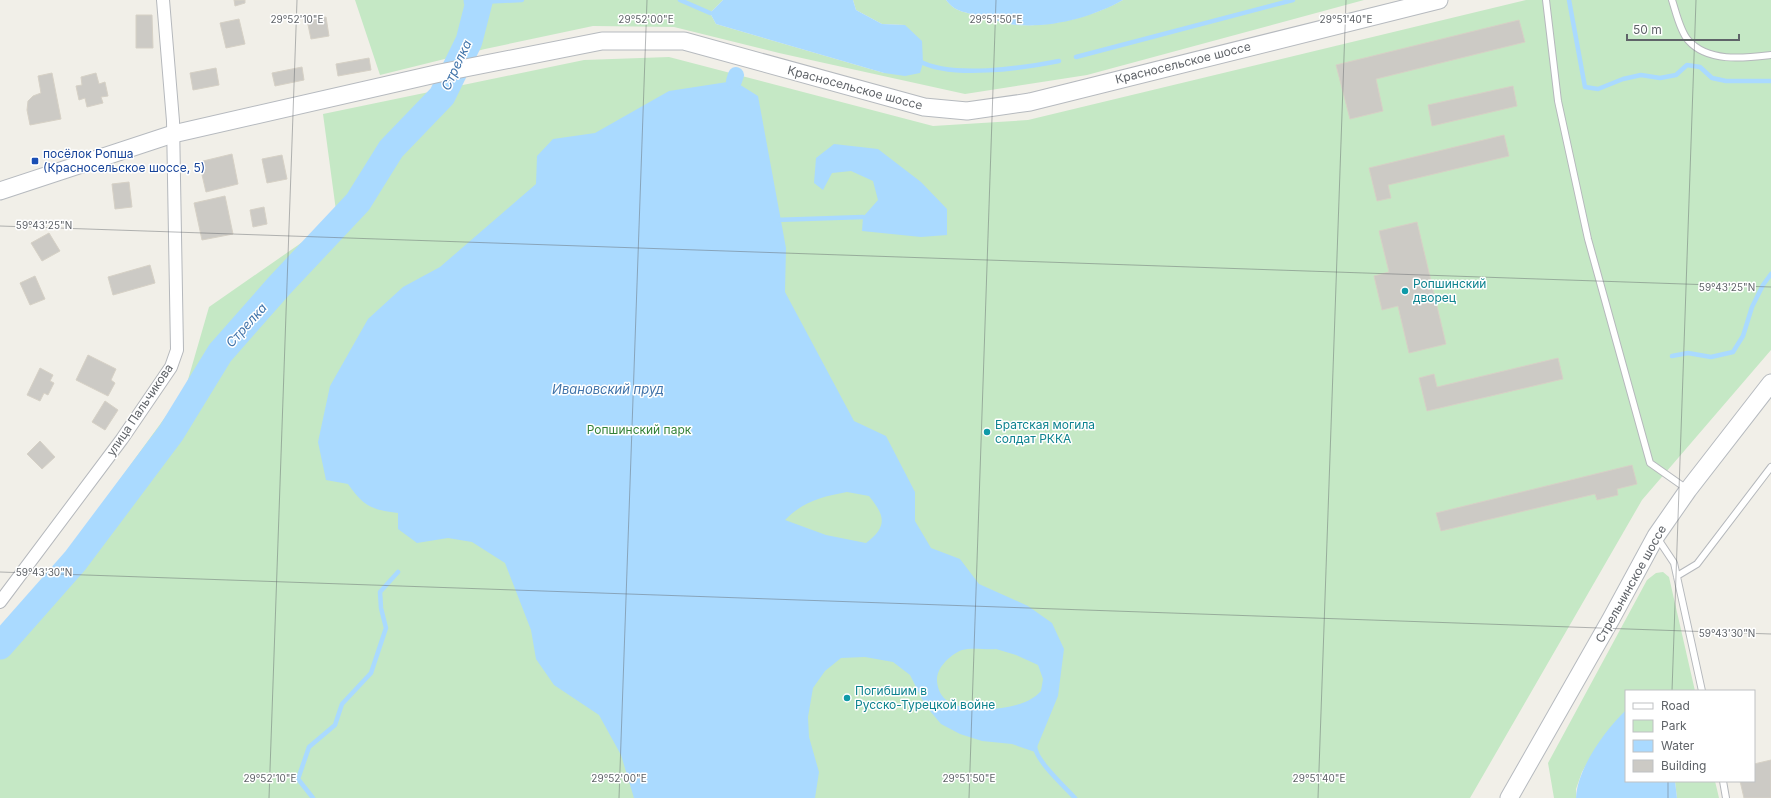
<svg xmlns="http://www.w3.org/2000/svg" width="1771" height="798" font-family="Inter,sans-serif">
<style>
.green{fill:#c5e8c5}
.water{fill:#aadaff;fill-rule:evenodd}
.lines{fill:none;stroke-linecap:round;stroke-linejoin:round}
.stream{stroke:#aadaff;stroke-width:4.5}
.canal{stroke:#aadaff;stroke-width:16}
.river{stroke:#aadaff;stroke-width:27}
.building{fill:#cccac5;stroke:#d6d1c6}
.lane-casing{stroke:#b5b8bc;stroke-width:8}
.street-casing{stroke:#b5b8bc;stroke-width:14}
.secondary-casing{stroke:#b6babf;stroke-width:19}
.lane{stroke:#fff;stroke-width:6}
.street{stroke:#fff;stroke-width:12}
.secondary{stroke:#fff;stroke-width:17}
.ticks{fill:none;stroke:#5f6368;stroke-width:1;stroke-opacity:0.45}
.transit-dot{fill:#1a4fb4;stroke:#fff;stroke-width:1.5}
.culture-dot{fill:#0f9aa8;stroke:#fff;stroke-width:1.5}
.labels{text-anchor:middle;stroke-width:3;stroke-linejoin:round;paint-order:stroke}
.street-label{font-size:12px;fill:#5f6368;stroke:#fff}
.transit-label{font-size:12px;fill:#164399;stroke:#fff;text-anchor:start}
.culture-label{font-size:12px;fill:#0d838f;stroke:#fff;text-anchor:start}
.park-label{font-size:12px;fill:#348238;stroke:#fff}
.water-label{font-size:13px;font-style:italic;fill:#4174aa;stroke:#fff}
.ticks-label{font-size:10px;text-anchor:middle;fill:#5f6368;stroke:#fff;stroke-width:3;stroke-linejoin:round;paint-order:stroke}
</style>
<rect width="100%" height="100%" fill="#f1efe8"/>
<!-- green -->
<path class="green" d="M355,0H723L710,13L716,24L884,73L905,25L882,24L856,10L853,0H946C956,13 966,12 981,16C993,19 1004,24 1017,25C1052,27 1092,17 1123,0H1364L1087,75L965,94L779,53L674,27L593,26L485,49L380,75Z
M1526,0H1771V350L1642,500L1470,798H0V644L185,390L209,307L337,218L323,114L584,60L669,57L933,126L1028,120Z
M1663,572L1669,577L1695,691H1626V710L1592,755L1582,772L1576,789V798H1554L1548,763L1647,580L1656,573Z
M1675,781H1715L1719,798H1677Z"/>
<!-- water -->
<path class="water" d="M723,0H853L856,10L882,24L905,25L922,41L923,63L920,73L905,76L884,73L716,24L710,13Z
M946,0H1123C1093,17 1052,28 1017,25C1004,24 993,19 981,16C966,12 956,13 946,0Z
M734,81L758,96L786,248L785,292L854,421L886,436L915,492V521L931,548L960,559L979,584L1028,606L1052,623L1064,649L1058,696L1035,752L1012,744L982,741L960,734L941,724L925,705L910,675L893,662L865,657L841,658L825,671L813,688L808,717L809,737L819,772L815,798H634L621,755L599,715L554,685L536,659L531,630L505,563L472,542L448,538L417,543L398,529V513C372,510 363,506 348,484L326,480L318,442L330,386L368,319L403,287L440,267L536,184L537,156L553,139L595,133L669,91ZM847,492L869,496C885,516 888,526 866,543L826,535L785,520C804,501 821,497 847,492ZM996,649L1016,655L1038,665L1043,679L1041,691C1038,694 1035,697 1031,699C1012,711 948,717 939,690C936,681 936,675 941,667C946,660 954,653 962,650C972,647 986,650 996,649Z
M834,144L878,149L921,182L947,209V235L921,237L862,231L863,217L878,200L873,181L851,171L832,173L823,190L814,183L816,158Z
M1626,710V781H1675L1677,798H1576C1577,769 1605,730 1626,710Z"/>
<g class="lines">
<!-- stream -->
<path class="stream" d="M680,0L710,13
M1569,0L1585,87L1598,89L1623,79L1641,75L1660,78L1676,75L1687,65L1700,67L1712,78L1726,81H1771
M479,2L522,0
M1076,57L1293,0
M919,61C952,79 1023,68 1059,61
M775,220L863,217
M1672,356L1688,353L1711,357L1733,352L1743,336L1752,307L1763,285L1771,274
M1035,746C1035,760 1065,787 1075,798
M313,798L298,779L309,747L335,725L342,704L371,673L386,628L381,608L380,592L398,572"/>
<!-- canal -->
<path class="canal" d="M734,81L736,75"/>
<!-- river -->
<path class="river" d="M0,646L75,561L171,433L220,353L279,286L358,202L391,149L442,96L469,41L479,2L477,0"/>
</g>
<!-- building -->
<path class="building" d="M234,0H245V3L235,6Z
M136,15H152L153,48H136Z
M326,17L329,36L311,39L307,20Z
M239,19L245,44L226,48L220,23Z
M1519,20L1525,42L1376,79L1383,111L1350,119L1336,65Z
M369,58L371,70L338,76L336,64Z
M302,67L304,80L275,86L272,73Z
M216,68L219,85L193,90L190,73Z
M52,73L61,119L30,125L27,110L28,101L33,96L41,93L38,76Z
M96,73L99,84L105,82L108,96L101,97L103,103L87,107L85,98L79,100L76,86L82,85L81,77Z
M1513,86L1517,106L1432,126L1428,105Z
M1504,135L1509,156L1388,185L1391,198L1377,201L1369,168Z
M232,154L238,184L206,192L199,162Z
M282,155L287,179L267,183L262,159Z
M129,182L132,207L115,209L112,184Z
M225,196L233,234L202,240L194,203Z
M264,207L267,224L253,227L250,210Z
M1417,222L1446,344L1409,353L1398,306L1382,310L1374,276L1389,272L1379,231Z
M49,233L60,251L42,261L31,243Z
M150,265L155,283L113,295L108,277Z
M35,276L45,299L30,305L20,283Z
M88,355L116,369L111,380L115,383L108,396L76,380Z
M1558,358L1563,379L1427,411L1419,378L1434,374L1437,387Z
M40,368L53,375L50,381L54,383L48,395L44,393L40,401L27,395Z
M105,401L118,410L105,430L92,422Z
M40,441L55,457L42,469L27,454Z
M1632,465L1637,484L1617,489L1618,495L1597,500L1595,494L1441,531L1436,513Z
M1771,760V798H1744L1740,781H1754V764Z"/>
<g class="lines">
<!-- lane casing -->
<g class="lane-casing">
<path id="lane" d="M1546,0L1558,101L1588,239L1650,463L1687,489
M1672,0C1676,12 1680,31 1688,40C1708,63 1745,58 1771,55
M1658,539L1674,563L1702,691
M1677,576L1697,564L1771,467
M1723,781L1726,798"/>
</g>
<!-- street casing -->
<g class="street-casing">
<path id="street" d="M0,602L122,439L171,367L177,350L173,121L163,0"/>
</g>
<!-- secondary casing -->
<g class="secondary-casing">
<path id="secondary" d="M0,191L173,134L440,73L602,41H684L924,107L967,111L1030,102L1439,0
M1509,798L1611,619L1656,536L1688,490L1771,383"/>
</g>
<!-- lane -->
<use href="#lane" class="lane"/>
<!-- street -->
<use href="#street" class="street"/>
<!-- secondary -->
<use href="#secondary" class="secondary"/>
</g>
<!-- ticks -->
<path class="ticks" d="M0,226L1771,287M0,572L1771,634M1672,691L1696,0M269,798L297,0M619,798L647,0M969,798L996,0M1318,798L1346,0M1668,798V781"/>
<!-- markers -->
<rect class="transit-dot" x="31" y="157" width="8" height="8" rx="2"/>
<g class="culture-dot">
<circle cx="1405" cy="291" r="4"/>
<circle cx="987" cy="432" r="4"/>
<circle cx="847" cy="698" r="4"/>
</g>
<g class="labels">
<!-- street labels -->
<g class="street-label">
<text transform="translate(1183 63) rotate(-14)" y="4">Красносельское шоссе</text>
<text transform="translate(855 88) rotate(15)" y="4">Красносельское шоссе</text>
<text transform="translate(140 410) rotate(-56)" y="4">улица Пальчикова</text>
<text transform="translate(1631 584) rotate(-61)" y="4">Стрельнинское шоссе</text>
</g>
<!-- transit labels -->
<g class="transit-label">
<text x="43" y="158">посёлок Ропша<tspan x="43" dy="14">(Красносельское шоссе, 5)</tspan></text>
</g>
<!-- culture labels -->
<g class="culture-label">
<text x="1413" y="288">Ропшинский<tspan x="1413" dy="14">дворец</tspan></text>
<text x="995" y="429">Братская могила<tspan x="995" dy="14">солдат РККА</tspan></text>
<text x="855" y="695">Погибшим в<tspan x="855" dy="14">Русско-Турецкой войне</tspan></text>
</g>
<!-- park labels -->
<g class="park-label">
<text x="639" y="434">Ропшинский парк</text>
</g>
<!-- water labels -->
<g class="water-label">
<text transform="translate(456 65) rotate(-65)" y="5">Стрелка</text>
<text transform="translate(246 325) rotate(-48)" y="5">Стрелка</text>
<text x="608" y="394">Ивановский пруд</text>
</g>
</g>
<g class="ticks-label">
<text x="297" y="23">29°52'10"E</text>
<text x="646" y="23">29°52'00"E</text>
<text x="996" y="23">29°51'50"E</text>
<text x="1346" y="23">29°51'40"E</text>
<text x="44" y="229">59°43'25"N</text>
<text x="1727" y="291">59°43'25"N</text>
<text x="44" y="576">59°43'30"N</text>
<text x="1727" y="637">59°43'30"N</text>
<text x="270" y="782">29°52'10"E</text>
<text x="619" y="782">29°52'00"E</text>
<text x="969" y="782">29°51'50"E</text>
<text x="1319" y="782">29°51'40"E</text>
</g>
<!-- legend -->
<rect x="1625" y="690" width="130" height="92" fill="#ffffff" stroke="#bfc1c3"/>
<rect x="1633" y="703" width="20" height="6" fill="#ffffff" stroke="#bfc1c3"/>
<text x="1661" y="710" font-size="12" fill="#5f6368">Road</text>
<rect x="1633" y="720" width="20" height="12" fill="#c5e8c5" stroke="#bfc1c3"/>
<text x="1661" y="730" font-size="12" fill="#5f6368">Park</text>
<rect x="1633" y="740" width="20" height="12" fill="#aadaff" stroke="#bfc1c3"/>
<text x="1661" y="750" font-size="12" fill="#5f6368">Water</text>
<rect x="1633" y="760" width="20" height="12" fill="#cccac5" stroke="#bfc1c3"/>
<text x="1661" y="770" font-size="12" fill="#5f6368">Building</text>
<!-- scale -->
<path d="M1627 34v6h112v-6" fill="none" stroke="#5f6368" stroke-width="2"/>
<text x="1633" y="34" font-size="12" fill="#5f6368" stroke="#ffffff" stroke-width="3" paint-order="stroke">50 m</text>
</svg>
